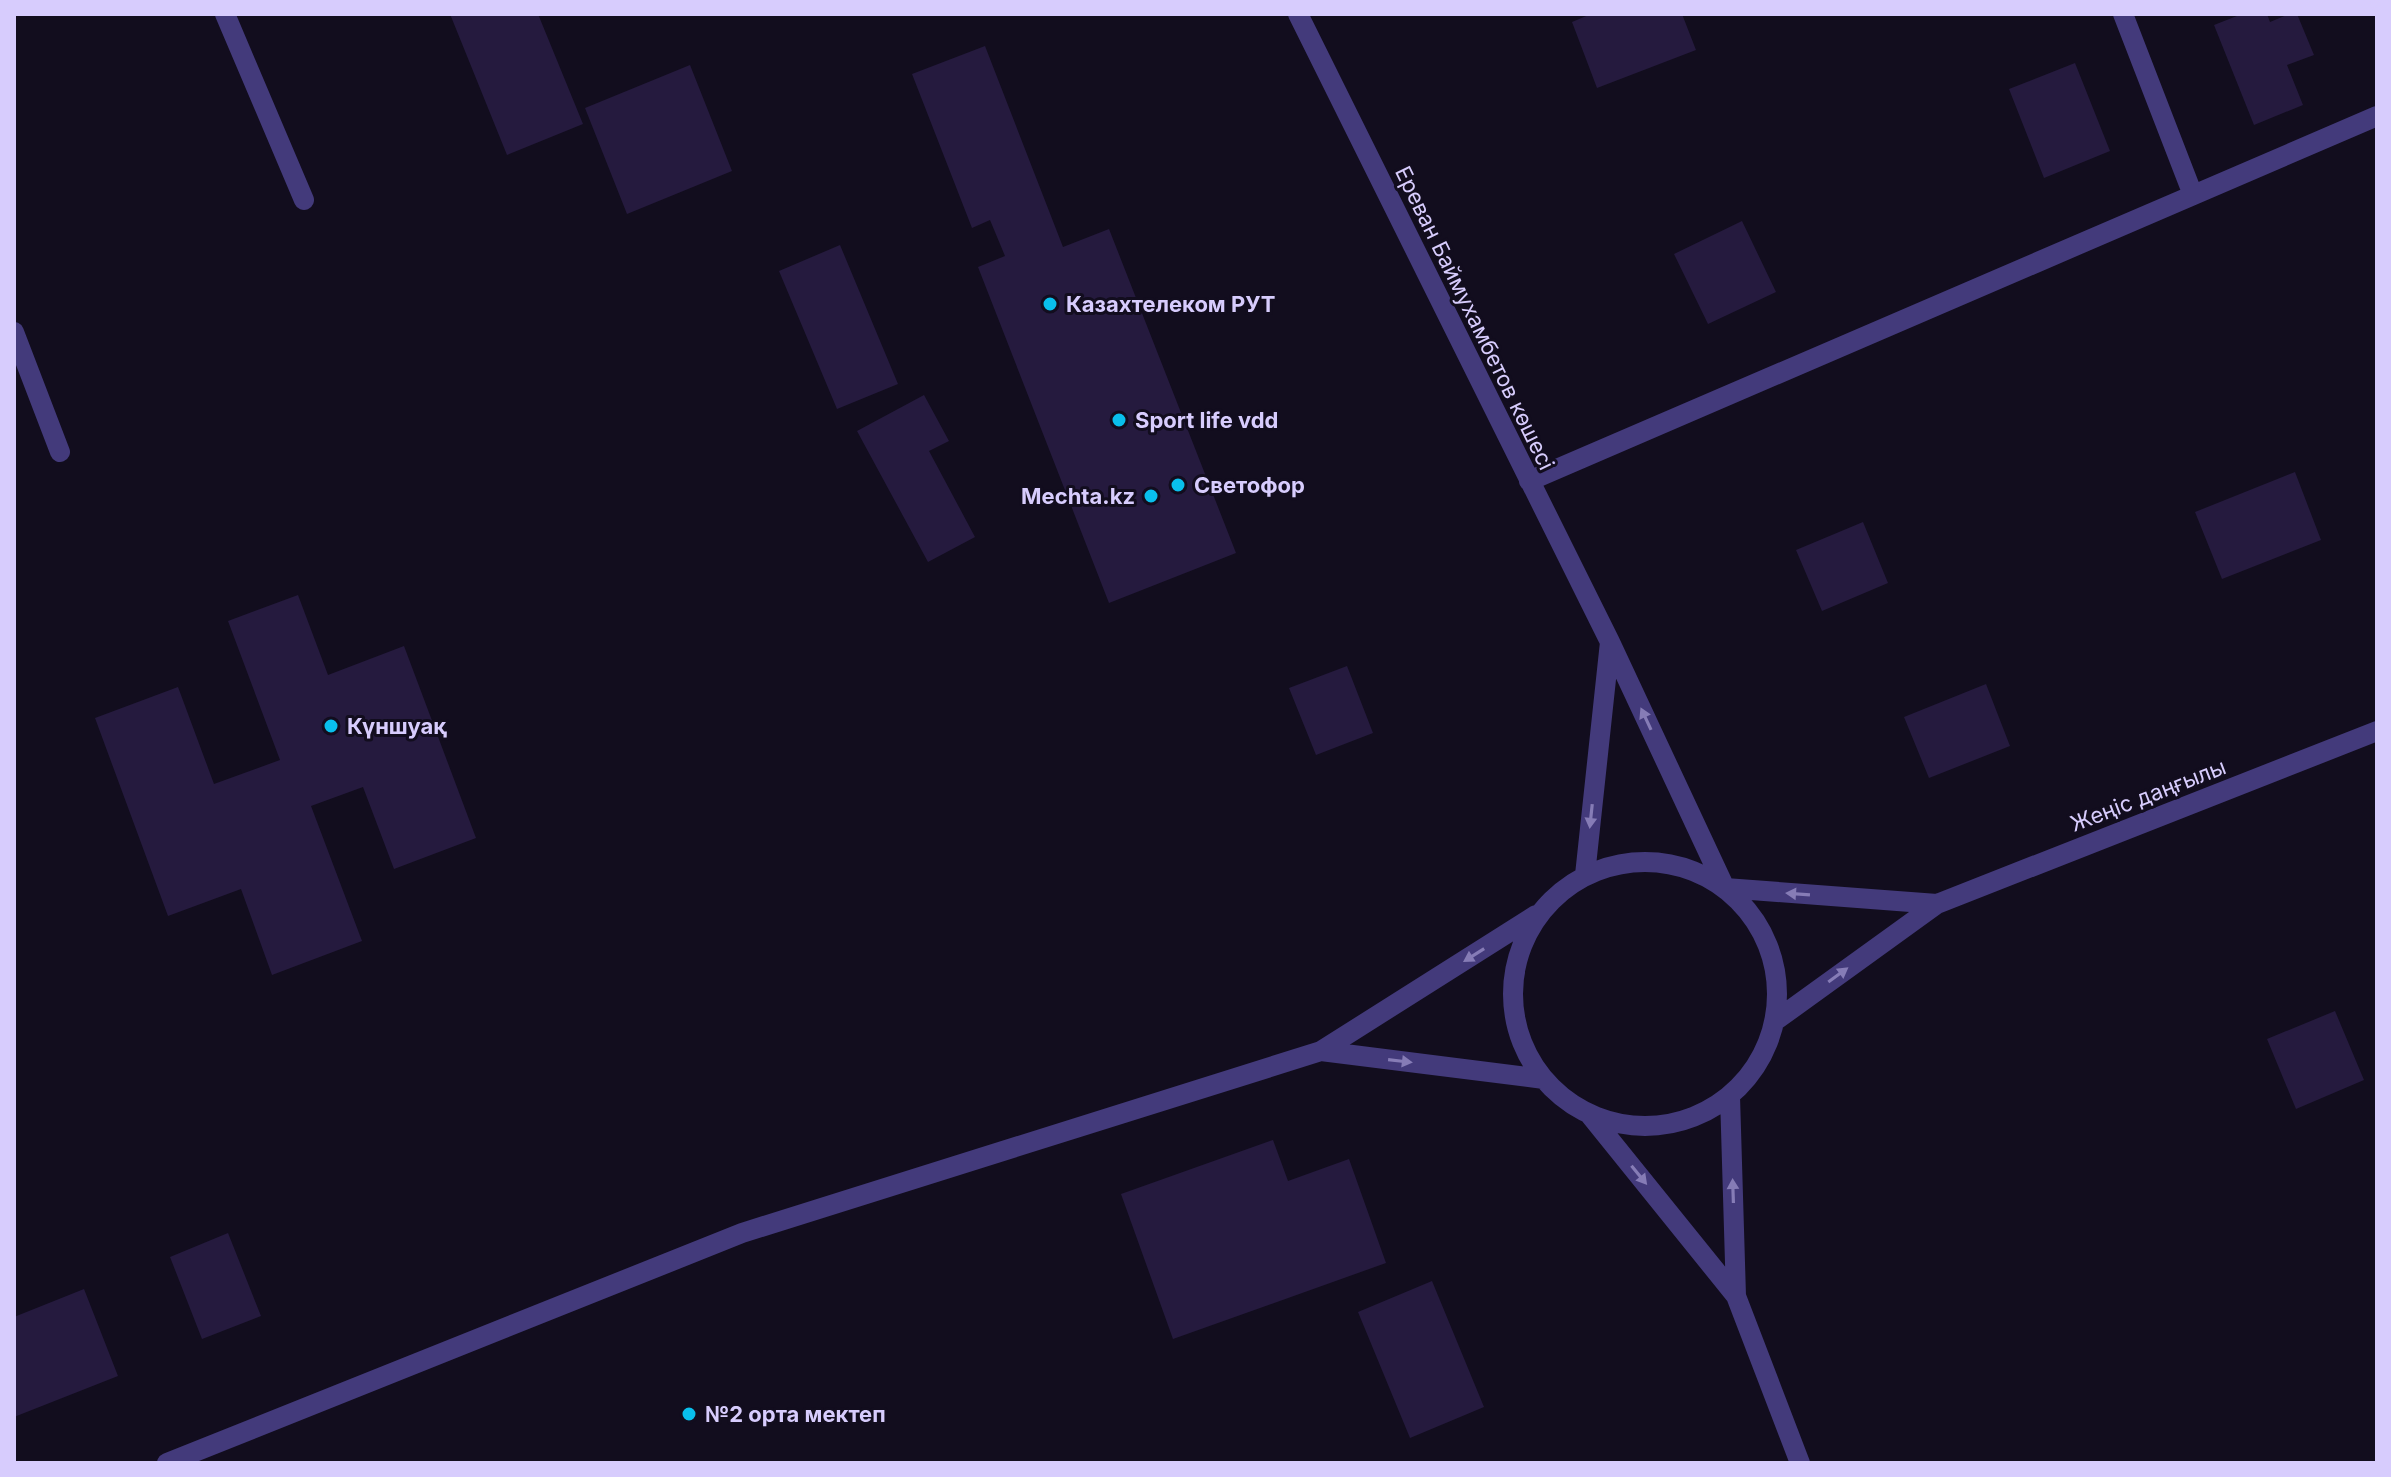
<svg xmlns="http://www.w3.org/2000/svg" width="2391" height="1477" font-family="Inter,sans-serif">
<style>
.building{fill:#251a3e}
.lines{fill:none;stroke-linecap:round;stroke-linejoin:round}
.service{stroke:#433a7b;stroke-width:20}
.minor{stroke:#433a7b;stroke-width:20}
.oneway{fill:#867cb6}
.poi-dot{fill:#09bfec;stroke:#120d1e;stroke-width:3}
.labels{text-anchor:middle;stroke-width:6;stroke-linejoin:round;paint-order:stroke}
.poi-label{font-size:22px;font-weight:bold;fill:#d7ccfd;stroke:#120d1e;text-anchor:start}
.street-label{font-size:22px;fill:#d7ccfd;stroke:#120d1e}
</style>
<rect width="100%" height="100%" fill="#120d1e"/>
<!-- building -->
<path class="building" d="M450,14H538L583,124L507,155Z
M1591,14H1682L1696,50L1597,88L1572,22Z
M2242,14H2267L2270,22L2289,14H2297L2314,55L2287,65L2303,105L2254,125L2214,25Z
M985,46L1063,247L1109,229L1236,553L1109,603L978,267L1005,256L990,220L972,228L912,74Z
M2075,63L2110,151L2044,178L2009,89Z
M690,65L732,171L627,214L585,108Z
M1742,221L1776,292L1708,324L1674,254Z
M840,245L898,384L837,409L779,271Z
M924,395L949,441L929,451L975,537L928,562L857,431Z
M2295,472L2321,540L2222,579L2195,512Z
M1863,522L1888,583L1822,611L1796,550Z
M298,595L328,675L404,646L476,838L394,869L363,787L311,806L362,941L272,975L241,889L168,916L95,718L178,687L214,784L280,760L228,621Z
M1347,666L1373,733L1316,755L1289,688Z
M1986,684L2010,746L1929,778L1904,717Z
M2335,1011L2364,1080L2296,1109L2267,1039Z
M1273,1140L1288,1181L1349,1159L1386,1263L1173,1339L1121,1194Z
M228,1233L261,1316L202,1339L170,1257Z
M1432,1281L1484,1407L1410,1438L1358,1312Z
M84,1289L118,1376L14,1417V1317Z"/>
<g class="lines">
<!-- service -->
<path class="service" d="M225,14L304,200
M14,332L60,452"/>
<!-- minor -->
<path class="minor" d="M1298,14L1610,642
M2123,14L2193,195
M1529,481L2377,116
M1513 994a132 132 0 1 1 264 0a132 132 0 1 1-264 0Z
M1585,875L1610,642L1725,888L1937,904L1775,1021
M1937,904L2377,731
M1536,915L1321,1051L1544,1079
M1590,1115L1736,1296L1730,1096
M1736,1296L1800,1463
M167,1463L742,1233L1321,1051"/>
</g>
<!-- one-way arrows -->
<defs><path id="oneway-solid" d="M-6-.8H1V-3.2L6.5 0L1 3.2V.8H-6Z" transform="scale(2)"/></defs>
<g class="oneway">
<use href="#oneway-solid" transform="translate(1646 719) rotate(-115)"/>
<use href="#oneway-solid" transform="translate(1591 816) rotate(96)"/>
<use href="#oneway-solid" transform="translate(1798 894) rotate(-176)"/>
<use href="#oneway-solid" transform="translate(1474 955) rotate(148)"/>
<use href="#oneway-solid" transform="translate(1838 975) rotate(-36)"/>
<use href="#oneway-solid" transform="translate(1400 1061) rotate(7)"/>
<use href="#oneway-solid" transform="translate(1639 1175) rotate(51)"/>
<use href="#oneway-solid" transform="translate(1733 1191) rotate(-92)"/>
</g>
<!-- markers -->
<g class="poi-dot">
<circle cx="1050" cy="304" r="8"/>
<circle cx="1119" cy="420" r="8"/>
<circle cx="1178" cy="485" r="8"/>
<circle cx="1151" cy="496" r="8"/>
<circle cx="331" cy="726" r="8"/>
<circle cx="689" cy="1414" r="8"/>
</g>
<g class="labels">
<!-- poi labels -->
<g class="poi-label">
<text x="1066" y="312">Казахтелеком РУТ</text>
<text x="1135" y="428">Sport life vdd</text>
<text x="1194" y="493">Светофор</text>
<text x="1135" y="504" text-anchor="end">Mechta.kz</text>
<text x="347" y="734">Күншуақ</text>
<text x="705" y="1422">№2 орта мектеп</text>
</g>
<!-- street labels -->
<g class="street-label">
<text transform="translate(1475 318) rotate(64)" y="8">Ереван Баймухамбетов көшесі</text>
<text transform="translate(2148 795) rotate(-21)" y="8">Жеңіс даңғылы</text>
</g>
</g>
<!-- border -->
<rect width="2391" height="1477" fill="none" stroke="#d7ccfd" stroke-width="32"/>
</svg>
